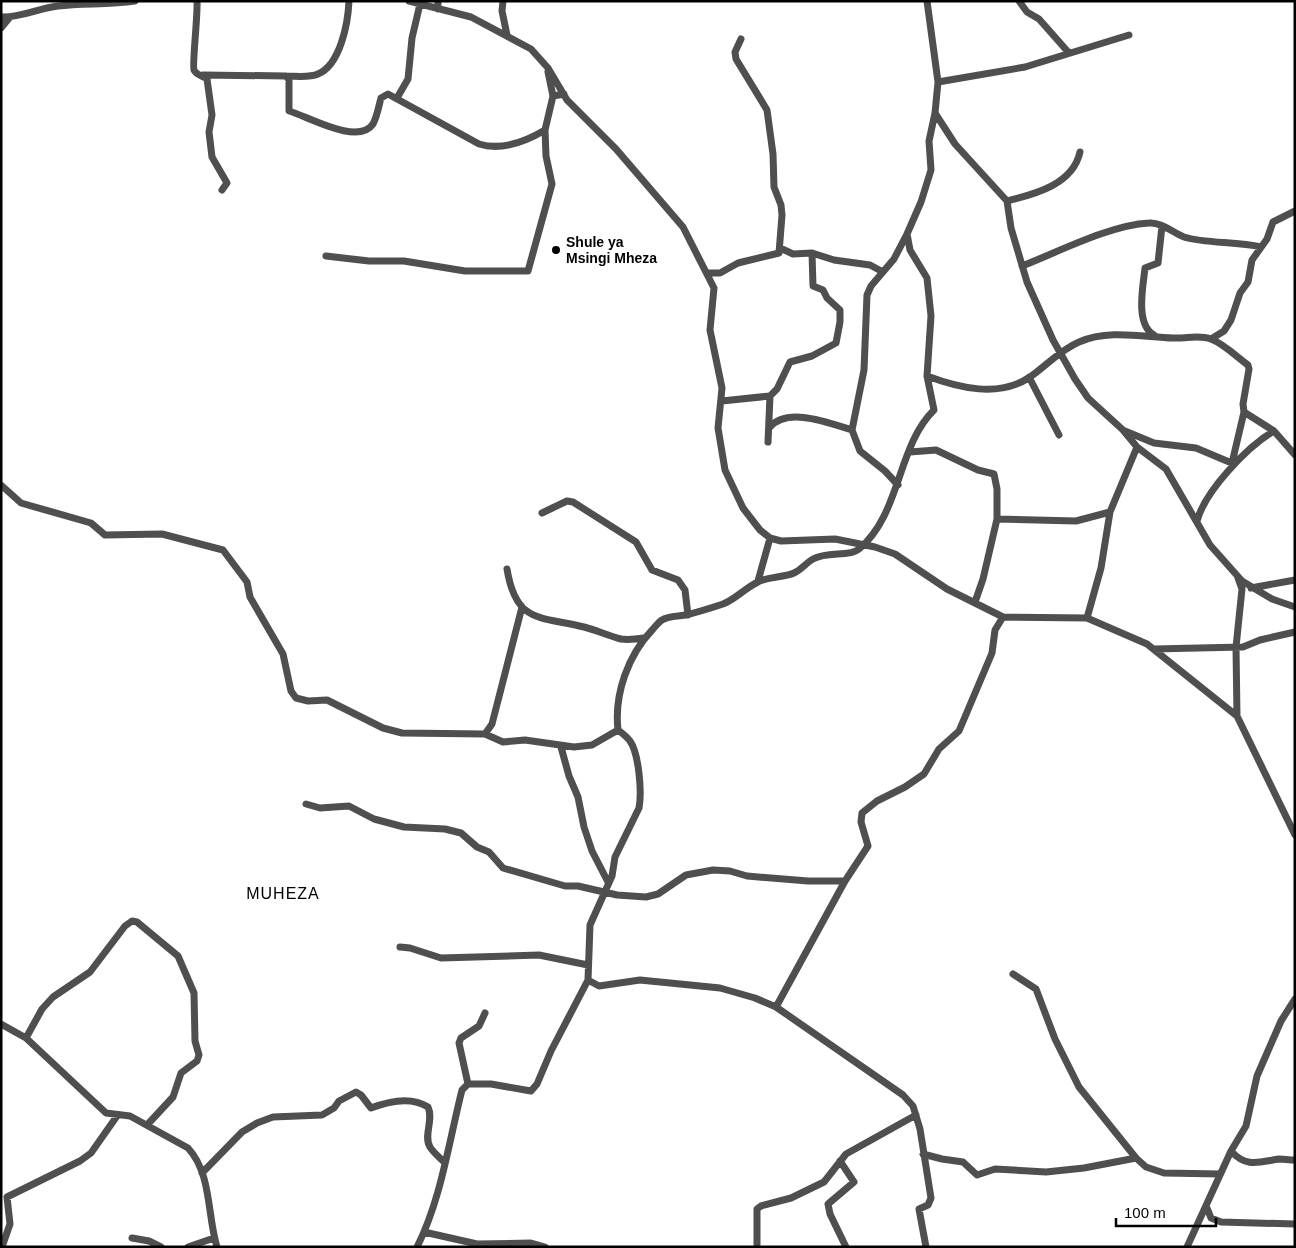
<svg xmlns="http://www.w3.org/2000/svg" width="1296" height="1248" font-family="Helvetica,sans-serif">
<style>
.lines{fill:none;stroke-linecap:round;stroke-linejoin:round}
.minor{stroke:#4f4f4f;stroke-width:7}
.poi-dot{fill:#000;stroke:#fff;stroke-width:2}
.labels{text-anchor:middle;stroke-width:4;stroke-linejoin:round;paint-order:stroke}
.poi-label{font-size:14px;font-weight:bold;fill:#000;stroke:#fff;text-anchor:start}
.quarter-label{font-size:16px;letter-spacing:1px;fill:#000;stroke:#fff}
</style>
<rect width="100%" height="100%" fill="#fff"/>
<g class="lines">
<!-- minor -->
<path class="minor" d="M197,1C198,14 192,65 194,70C196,75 203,76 207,79L212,115L209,132L212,157L227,183L222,190
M409,1L471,17L531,49L548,68L567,100L616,149L683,227L714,288L710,330L722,388L718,428L725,470L743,508L760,530L770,538L781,541L835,539L875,547L895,554L947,589L1003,617L1087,618L1147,644L1237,716L1295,835
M503,1L502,11L507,35
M927,1L938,82L935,113L955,144L1007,201L1011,228L1027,282L1053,340L1075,379L1088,398L1123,430L1137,447L1166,469L1210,545L1242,581L1272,599L1295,607
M1019,1L1027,12L1039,19L1069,53
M438,9V1
M1,17C20,18 39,8 58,6C84,3 109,5 135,1
M1,28L10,17
M548,72L553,96
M203,75L286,76L289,80V111C307,116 358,146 373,124C377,117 379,105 381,98L388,94L479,144C502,151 525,142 545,130L553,96L564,94
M286,76C296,76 309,78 318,74C340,65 348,24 349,1
M938,82L1025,67L1129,35
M397,98L408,79L412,38L420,4
M1007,201C1036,194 1073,184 1080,152
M780,248L793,254L812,253L834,260L870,265L883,272
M326,256L369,261H404L465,271H528L552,184L546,156L545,130
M1022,266C1058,252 1110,225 1149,223C1162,222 1173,233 1184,237C1207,244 1236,241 1261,247
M708,273H720L738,263L779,253L782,215L781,205L774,187L773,154L767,110L736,59L735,52L741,39
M1154,335C1135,324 1143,287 1145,268L1158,263L1162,226
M1211,339L1224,331L1231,320L1240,293L1248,282L1252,260L1267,239L1273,222L1295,211
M927,376C959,388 999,398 1030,377C1046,366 1060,350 1079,342C1108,329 1143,337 1173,338C1186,339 1198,334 1211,339C1224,344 1237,357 1248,365L1249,369L1243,404L1244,412L1232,463
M1029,377L1059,435
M722,401L770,396L777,389L790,362L812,356L836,343L840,322V310L827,298L823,290L813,286L812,253
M1244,412L1274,431L1295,455
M769,428C787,406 829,423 852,430L860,451L885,471L898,485
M852,430L864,370L867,295L871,286L894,259L907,234
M1125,431L1154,443L1196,448L1234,464
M768,442L770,396
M910,452L936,450L978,470L994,474L997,489V519L983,579L975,602
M1,485L21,503L91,523L105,535L162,534L223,550L247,582L250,597L283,654L291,691L296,698L308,701L327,700L383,728L402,733L485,734L503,742L525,740L574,747L592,745L618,730
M542,513L567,501L573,502L636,542L652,570L678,580L685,590L688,615
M997,519L1076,521L1110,512
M1197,521C1205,491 1247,447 1274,431
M507,569C516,624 540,616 584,627C596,630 609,636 621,639C628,640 637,639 644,638
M758,581L770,538
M1251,588L1295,580
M1087,618L1101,568L1110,512L1137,447
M1154,649L1243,647L1260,640L1295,632
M1237,716L1236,647L1242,589L1238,578
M485,734L492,724L522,607
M561,747L569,776L578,797L584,827L592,851L608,882
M306,804L320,808L349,806L374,819L404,827L445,829L461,833L477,847L489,852L503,868L565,886H578L617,895L646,897L658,894L686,875L713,870L730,871L747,876L808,881H845
M400,947L410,948L441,958L539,955L588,965
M1013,974L1036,989L1055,1039L1079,1087L1136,1158L1146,1167L1164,1173L1220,1174
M588,980L599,986L640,980L720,988L755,998L776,1007L903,1095L913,1106L920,1129L931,1198L928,1205L919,1209L926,1247
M776,1007L845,881L868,846L861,822L862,813L877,801L905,787L924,774L939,749L959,731L992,653L995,630L1003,617
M1,1024L26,1038L106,1113L130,1116L188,1148C212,1174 207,1215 217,1247
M26,1038L42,1009L53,997L90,972L125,926L132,921L137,922L178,956L194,993L195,1041L199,1055L197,1061L181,1073L173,1097L148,1124
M468,1084L459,1043L461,1038L479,1026L485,1013
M1231,1151C1246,1168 1259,1162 1279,1159C1284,1159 1289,1160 1295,1160
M923,1154L942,1159L963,1162L977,1175L995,1169L1046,1172L1084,1168L1136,1158
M840,1161L854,1182L828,1204L830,1214L846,1247
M202,1173L242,1132L257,1123L273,1117L322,1115L334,1108L339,1101L356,1092L361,1095L371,1108C389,1101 411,1096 428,1107C434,1120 423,1136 430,1147C433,1152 439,1157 444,1162
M1207,1208L1211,1218L1221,1222L1295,1224
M424,1232L477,1244L531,1243L545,1247
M132,1238L149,1241L161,1247
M2,1247L10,1224L7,1197L80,1161L91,1153L117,1116
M188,1247L214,1238
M417,1247C441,1200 449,1141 462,1090L468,1084H491L531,1091L537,1084L551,1051L588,980L590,925L612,876L615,857L639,808C642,792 639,754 630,741C627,737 622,733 618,730C614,694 628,655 653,629C656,626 660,620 664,619C670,616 679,616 686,615C698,612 711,608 723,604C736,599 745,588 758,582C769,576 783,578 794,573C801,570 806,563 813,559C827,551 850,557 859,549C901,514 897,446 934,410L927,376L931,316L927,278L910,250L907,234L921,202L931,170L929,141L935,113
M757,1247V1209L761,1206L791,1198L824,1182L846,1154L916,1115
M1187,1247L1231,1151L1246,1126L1257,1076L1281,1021L1295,999"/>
</g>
<!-- markers -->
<circle class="poi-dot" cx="556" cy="250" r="5"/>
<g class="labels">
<!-- poi labels -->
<g class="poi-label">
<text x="566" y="247">Shule ya<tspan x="566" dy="16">Msingi Mheza</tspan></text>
</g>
<!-- quarter labels -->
<g class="quarter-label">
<text x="283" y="899">MUHEZA</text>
</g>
</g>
<!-- border -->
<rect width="1296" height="1248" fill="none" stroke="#000000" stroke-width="5"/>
<!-- scale -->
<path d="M1116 1218v8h100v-8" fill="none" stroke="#000000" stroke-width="2.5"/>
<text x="1124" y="1218" font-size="15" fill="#000000" stroke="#ffffff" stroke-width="4" paint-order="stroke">100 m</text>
</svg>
